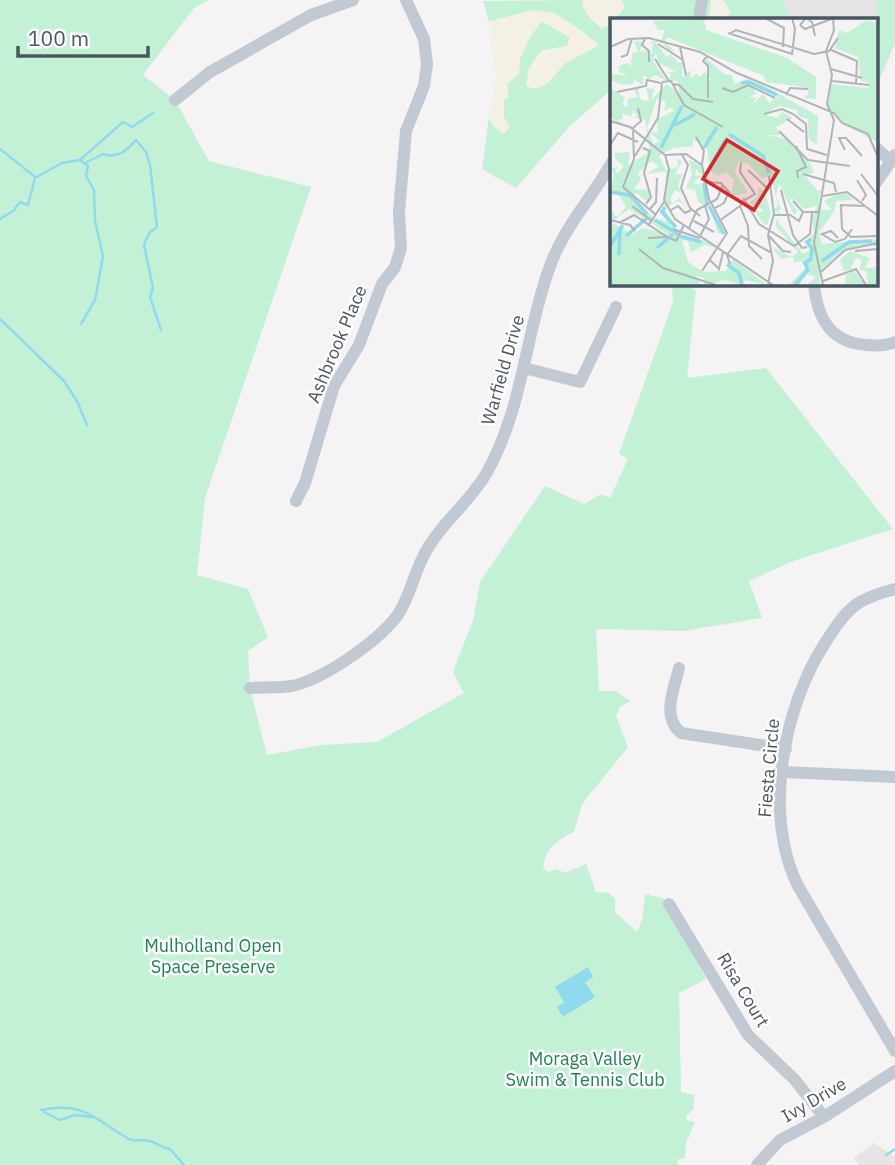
<svg xmlns="http://www.w3.org/2000/svg" width="895" height="1165" font-family="'IBM Plex Sans',sans-serif">
<style>
.education{fill:#e6e4e5}
.green{fill:#c3f1d5}
.sand{fill:#f5f0e5}
.water{fill:#90daee}
.lines{fill:none;stroke-linecap:round;stroke-linejoin:round}
.stream{stroke:#90daee;stroke-width:2.5}
.minor{stroke:#c1cad2;stroke-width:12}
.labels{text-anchor:middle;stroke-width:5;stroke-linejoin:round;paint-order:stroke}
.street-label{font-size:18px;fill:#4a5661;stroke:#fff}
.park-label{font-size:18px;fill:#17864f;stroke:#fff}
.inset-river{fill:none;stroke:#90daee;stroke-width:3.5}
.inset-road{fill:none;stroke:#b1b4b9;stroke-width:2}
.view{fill:#d62828;fill-opacity:0.15;stroke:#d62828;stroke-width:3.5}
.inset-edge{fill:none;stroke:#4a5661;stroke-width:3.5}
</style>
<rect width="100%" height="100%" fill="#f5f3f3"/>
<!-- education -->
<path class="education" d="M748,0H895V43L876,88V19H754Z
M874,1143L895,1157V1165H860L853,1158Z"/>
<!-- green -->
<path class="green" d="M0,0H209L194,8L143,75L175,100L209,161L311,187L205,498L197,575L248,589L268,637L248,651L250,688L267,755L321,745L377,742L464,693L453,672L473,620L480,582L545,486L584,504L601,494L610,498L628,459L619,454L673,302L672,284H683L696,290L687,378L766,368L893,529L793,561L749,581L762,618L684,631L596,629L599,691H615L630,701L620,707L616,716L628,747L582,804L574,832C557,839 546,849 543,867L547,872L557,869L565,873L586,864L596,892L609,893L615,899V912L637,932L642,920L645,894L664,899L706,979L679,993L681,1092L694,1095V1109L686,1116L687,1121L695,1122L686,1142L685,1158L677,1160L678,1165H0Z
M583,0C583,13 592,20 601,28L611,24V90L569,127L516,188L482,169L489,117L494,127L504,117L503,100L508,97L507,84L512,78L529,38L542,20L570,37L567,46L541,51L527,72L548,83L564,64L599,45C554,8 545,5 489,22L483,1Z
M621,0H782L791,19H615L625,7Z
M877,0H895V43L876,88Z"/>
<!-- sand -->
<path class="sand" d="M583,0H621L625,7L612,19L611,25L601,28L583,8Z
M711,0H723L731,13L722,19H709Z
M532,10L555,13L599,45L564,64L548,83L536,89L526,86C530,52 541,55 567,46L570,38L542,21C531,36 516,53 520,73L507,84L508,97L504,100V117L510,127L504,134L494,127L489,117L495,78L489,22Z"/>
<!-- water -->
<path class="water" d="M588,967L593,977L585,982L595,997L563,1017L557,1007L564,1002L555,987Z"/>
<g class="lines">
<!-- stream -->
<path class="stream" d="M0,149L34,176
M80,160L88,166L86,176L94,190L95,221L103,256L95,300L81,324
M87,162L103,154C116,159 127,151 136,140L146,152L150,165L157,227L149,233L144,245L153,288L150,297L161,330
M0,219L13,211L20,202L28,205L35,178L62,163L80,160L123,122L132,127L153,113
M0,319L64,381L77,401L87,425
M41,1110C84,1101 94,1119 129,1139C135,1142 143,1139 150,1141C158,1143 160,1148 170,1149L184,1165
M44,1112L60,1120L75,1115L92,1117
M886,1155L895,1149"/>
<!-- minor -->
<path class="minor" d="M699,19L702,0
M175,100L210,72L311,15L353,0
M876,148L891,161
M876,183L895,155
M814,284C817,317 830,343 867,345C877,346 886,346 895,342
M524,368L580,382L616,307
M296,501L305,483L334,386L359,345L382,284L395,267L401,248L399,212L406,131L424,86L427,64L424,39L406,0
M895,589C883,592 871,596 860,602C845,611 834,629 825,643C783,708 763,814 798,886L895,1051
M679,668C674,690 661,716 681,733L786,749
M250,688C263,687 279,688 292,686C324,679 377,642 397,616C410,597 414,573 425,553C441,523 469,503 486,474C523,410 525,334 550,266C564,227 592,198 612,162
M783,772L895,777
M669,904L748,1035L795,1080L824,1117
M757,1165L780,1140L824,1117L895,1071"/>
</g>
<g class="labels">
<!-- street labels -->
<g class="street-label">
<text transform="translate(337 344) rotate(-67)" y="6">Ashbrook Place</text>
<text transform="translate(503 370) rotate(-74)" y="6">Warfield Drive</text>
<text transform="translate(769 768) rotate(-85)" y="6">Fiesta Circle</text>
<text transform="translate(743 990) rotate(59)" y="6">Risa Court</text>
<text transform="translate(814 1100) rotate(-30)" y="6">Ivy Drive</text>
</g>
<!-- park labels -->
<g class="park-label">
<text x="213" y="952">Mulholland Open<tspan x="213" dy="21">Space Preserve</tspan></text>
<text x="585" y="1065">Moraga Valley<tspan x="585" dy="21">Swim &amp; Tennis Club</tspan></text>
</g>
</g>
<!-- overview -->
<g transform="translate(610 18)">
<rect width="268" height="268" fill="#f5f3f3"/>
<path d="M94,0L96,12L177,40L206,59V81L194,80L199,75L196,69L155,64L154,58L57,19L55,25L65,33L58,32L51,23L55,12H48L43,3ZM255,3L268,4L267,124L232,105L218,89L221,66L258,70V64L251,63L248,39L225,30L229,12L237,15ZM24,23L35,24L27,29L32,26L30,34L39,32L41,37L43,25L36,26L45,23L57,40L60,36L69,45L73,42L72,59L81,52V61L86,55L89,59L95,54L100,63L95,39L115,57L121,56L125,66L136,61L151,66L208,98L207,127L199,121L198,101L188,98L187,92L169,88L153,96L167,100L172,94L183,100L166,109L170,117H158L176,121L200,146L204,154L195,158L208,173L214,171L209,177L211,192H222L214,183L226,177L238,176L243,182L226,183L224,194L209,214L212,226L268,221V228L250,227L228,236L209,254L210,267H197L206,259L196,256L189,267H179L196,249L191,243L183,244L184,239L171,241L165,234L163,229L181,239L188,234L166,208V201L193,236L200,232L195,225L204,215L202,200L207,188L194,191L182,180L180,184L188,193L184,197L169,165L166,179L171,190L168,194L174,198H171L163,191L168,189L161,157L152,161L138,146L128,144L125,154L138,175L121,178L124,162L116,154L108,158L100,153L97,131L83,120V128L63,130L49,138L56,152L68,149V140L72,144L65,156H73L68,167L72,176L65,172L60,182L63,186L69,180L76,188L69,183L54,190L66,209L60,214L83,223L93,221L107,230L94,227L81,235L78,223L72,222L78,244L93,254L116,253L122,241L157,267L135,262L132,267L115,262L94,267L95,260L86,258L90,267H0V204L23,216L32,210L58,216L19,191L4,202L0,201V190L6,199L16,189L8,176L0,175L4,157L0,150L8,149L5,153L8,155L14,148L5,141V135L20,134L18,148L40,133L35,102L23,99L28,98L23,92L22,98L12,96L13,101L7,102L16,107L0,103L6,102L0,99V69L15,80L12,86L17,90L18,81L28,79L23,71L28,70L30,81L35,83L39,82L36,70L43,71L45,67L42,81L57,66L69,76L68,63H59L61,56L56,55L66,53L48,45L46,35L43,43L57,63L45,57L39,61L33,57V67L24,62L23,66L13,67L0,62L2,56L19,58L9,54V48L18,45L21,49L22,35L28,34ZM146,68L159,73L171,82L166,80L159,85L153,76L141,88L146,80L139,79L147,75L141,69ZM47,80L56,84L54,94L60,89L64,93L47,101L48,114L40,115L50,123L43,126L37,110ZM41,143L49,148L37,156L56,153L55,187L50,193L57,204L50,201L49,205L21,178L27,175L38,185L40,183V172L24,171L31,161L28,155ZM79,142L90,146L94,160L86,151L85,158L91,157V158L83,165L91,167L95,161L96,182L114,216L108,215L99,189L88,184L85,172L76,170L82,157ZM148,169L155,174L161,196L157,207L153,205L141,187L150,195L153,192L139,185L148,178ZM240,233L260,240L255,250L268,249V267H235L236,257L244,252L255,267L258,265L256,253L249,252L252,241L245,240L241,251L234,253L230,242Z" fill="#c3f1d5" fill-rule="evenodd"/>
<path class="inset-river" d="M131,65L139,64L167,77M65,107L85,96M119,116L153,138L159,155M51,130L72,88M94,130L107,109M99,151L115,122M94,165L97,186M0,174L20,177L37,196M99,188L114,216M55,189L52,194L66,209M45,202L68,216M16,218L37,200M70,218L91,224M0,228L13,207M47,230L63,216M9,237L10,210M212,243L239,224L262,223M117,246L129,255L132,267M185,267L198,252L195,245L201,241L202,230L197,224L201,221"/>
<path class="inset-road" d="M155,0L174,10L173,29M190,7L195,11L224,0M190,7L196,0L202,4L205,18M118,15L182,36L185,11L182,0M121,15L126,12L204,36L219,33L228,20M35,21L32,27L39,33V44M48,26L73,42M0,29L18,21L39,20L90,34L127,55L224,95L232,105L258,116L268,139M70,29L76,57M221,32L247,43L246,65M97,38L93,43L98,48V80M11,39L17,37L22,20M45,41L59,63M221,51L252,60M222,63L259,67M52,64L61,63L74,87L113,109M63,66L69,67L83,81L103,84M112,70L123,74L138,67L165,80M7,74L36,68L37,62L51,65M176,77L180,70L198,71M154,96L172,91L183,96L196,106L197,131L217,137M177,101L194,114M0,103L20,109L55,137L59,151L54,182L65,201L163,267M23,110L31,103L28,90M169,113L198,142L240,148M86,119L94,133L92,146M0,127L8,115L28,124M186,128L196,149L187,153L188,160M33,130L40,133L34,155L41,179L36,186M235,132L229,120H236L252,138M55,137L76,136L92,147L99,181L117,215L92,253M72,137L78,147L71,170L80,190L90,198M25,138L48,100L52,65M131,145L130,154L145,176L135,182M138,152L158,171M193,156L224,165L226,174M251,156L268,178M247,162L256,177L252,183M97,164L111,165L119,174L114,185L105,190M13,169L24,141L23,113M13,169L45,196M171,172L183,217L192,230L197,229M213,178L237,174L268,198M183,183L193,194H210M22,188L41,202M130,188L134,181L149,206L184,228L200,216L202,195M130,188L138,208L139,228L152,241M254,188L231,187L232,211L241,219L268,218M39,192L46,184L47,160M61,192L68,188L75,195L81,192M163,197H180L189,203L193,194M0,202L20,207L25,213M84,203L104,214M109,203L130,188M11,204L24,197L57,219L38,220M38,208L54,184M79,210L87,192L107,181L113,167M63,211L89,220L99,201L95,188M158,217L173,233L181,234M60,220L66,223L74,207M228,220L221,213L212,216L225,224L235,221L242,211M29,231L53,250L106,267M245,233L268,231M100,242L109,251L113,234M120,246L117,237L131,218L162,235M211,254L235,232L268,225M213,263L246,251L256,267M158,266L163,243L158,217L164,196L159,158M213,267L204,225L224,102L217,86L222,57L216,33L224,12L223,0"/>
<path class="view" d="M117,122L168,153L144,192L93,161Z"/>
<rect width="268" height="268" class="inset-edge"/>
</g>
<!-- scale -->
<path d="M18 46v10h130v-10" fill="none" stroke="#4a5661" stroke-width="3.5"/>
<text x="28" y="46" font-size="21" fill="#4a5661" stroke="#ffffff" stroke-width="5" paint-order="stroke">100 m</text>
</svg>
